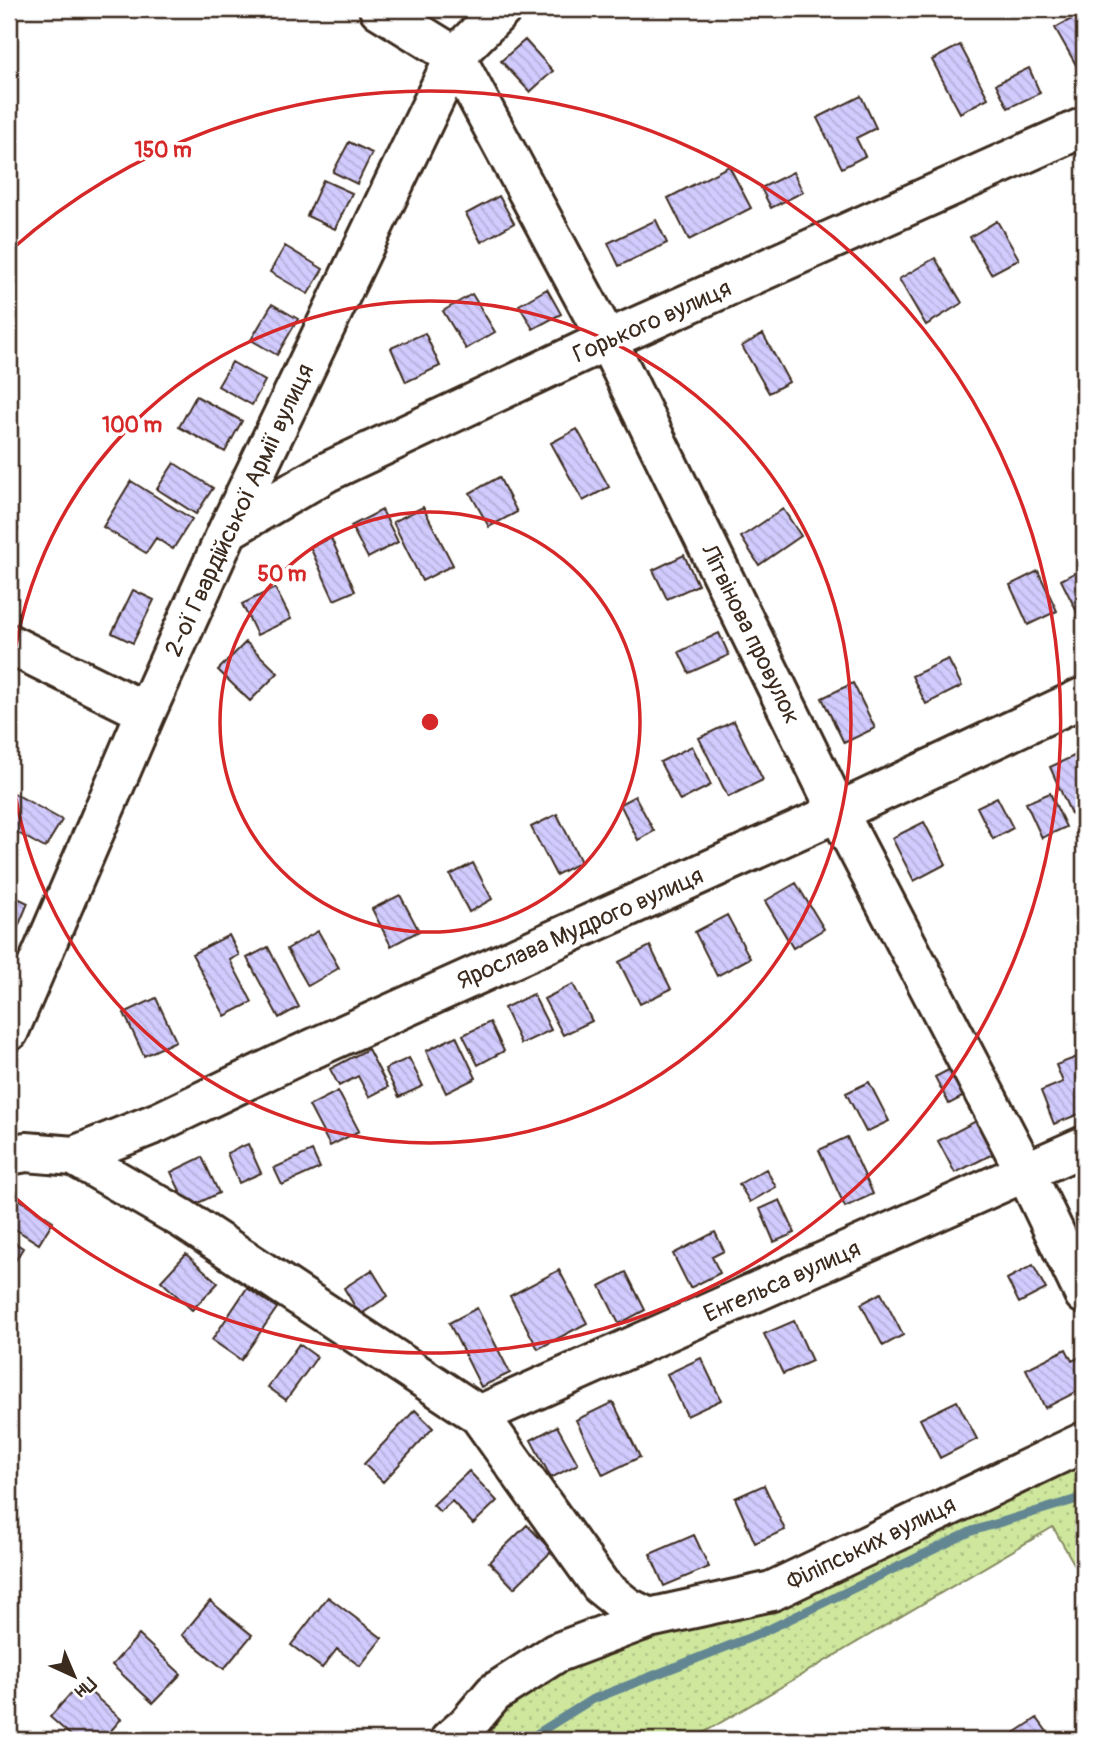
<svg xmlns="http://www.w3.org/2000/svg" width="1093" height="1749" font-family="Pangolin,sans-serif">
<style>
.grass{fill:url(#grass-dots);stroke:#84885e;stroke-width:2}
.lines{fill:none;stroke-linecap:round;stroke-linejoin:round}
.stream{stroke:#638792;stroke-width:9}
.building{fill:url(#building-back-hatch);stroke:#3b2a1e;stroke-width:2}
.minor-casing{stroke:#3b2a1e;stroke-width:44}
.minor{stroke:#fff;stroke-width:38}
.ring{fill:none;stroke:#d62828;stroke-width:3.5}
.labels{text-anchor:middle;stroke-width:7;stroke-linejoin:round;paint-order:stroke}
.street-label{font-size:24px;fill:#3b2a1e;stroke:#fff}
.centre{fill:#d62828;stroke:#fff;stroke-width:3.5}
.ring-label{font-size:21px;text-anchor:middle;font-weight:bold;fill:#d62828;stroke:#fff;stroke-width:7;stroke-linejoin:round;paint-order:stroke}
</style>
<defs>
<pattern id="grass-dots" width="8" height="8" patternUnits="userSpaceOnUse" patternTransform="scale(1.75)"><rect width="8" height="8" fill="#cee79d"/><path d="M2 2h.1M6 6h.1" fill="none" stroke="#b2c687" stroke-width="1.8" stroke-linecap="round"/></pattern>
<pattern id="building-back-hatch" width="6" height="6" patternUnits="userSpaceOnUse" patternTransform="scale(1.75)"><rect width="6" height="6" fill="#d1cbfe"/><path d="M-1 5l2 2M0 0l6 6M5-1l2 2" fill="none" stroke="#b4aed9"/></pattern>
</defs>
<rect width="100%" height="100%" fill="#fff"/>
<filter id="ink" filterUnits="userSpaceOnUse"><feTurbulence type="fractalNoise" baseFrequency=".0143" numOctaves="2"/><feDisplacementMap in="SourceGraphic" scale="14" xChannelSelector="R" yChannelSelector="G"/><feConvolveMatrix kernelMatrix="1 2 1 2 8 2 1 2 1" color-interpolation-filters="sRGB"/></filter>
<g filter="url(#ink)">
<!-- grass -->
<path class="grass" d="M1084,1442V1581L1053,1527L691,1740H450L494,1693L772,1591Z"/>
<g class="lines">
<!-- stream -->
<path class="stream" d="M527,1740L591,1700L759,1634L972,1531L1084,1497"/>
</g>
<!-- building -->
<path class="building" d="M1084,12V67L1079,70L1055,28Z
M525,40L553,71L530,92L501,61Z
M960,45L988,98L960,113L932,60Z
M1029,68L1040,93L1008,108L996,84Z
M861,96L876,128L856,138L865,156L842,168L817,118Z
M349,142L372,153L357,184L333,172Z
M729,166L751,208L689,240L668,198Z
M793,172L803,192L771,208L761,188Z
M323,180L352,193L335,229L307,216Z
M499,196L514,223L481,242L466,214Z
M656,220L667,243L619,266L608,243Z
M997,221L1019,259L991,274L970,237Z
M285,246L323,269L308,294L270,272Z
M935,258L962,303L926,325L899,279Z
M547,289L561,314L533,329L519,305Z
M472,294L495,332L466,349L443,311Z
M272,304L298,319L277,355L251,340Z
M425,333L440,366L406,382L391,348Z
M763,334L789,382L769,393L742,346Z
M232,362L265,381L252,405L218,386Z
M196,396L242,421L225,452L179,427Z
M577,429L609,487L583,501L551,443Z
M174,463L213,488L196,514L157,489Z
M499,477L517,512L489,527L470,493Z
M131,481L192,519L173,549L156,538L146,553L103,527Z
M423,507L453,565L422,581L393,522Z
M783,509L801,536L759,565L741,537Z
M382,510L398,542L368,558L351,526Z
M9,524L18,529L9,550Z
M331,538L355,591L334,600L310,547Z
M684,555L698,585L667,599L653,570Z
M1084,568V626L1061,580Z
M1038,571L1057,611L1028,625L1010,585Z
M275,588L291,619L257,635L242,604Z
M133,590L154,600L133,643L112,633Z
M719,633L729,655L689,673L679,652Z
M246,642L278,673L250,701L218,670Z
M948,659L962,686L926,704L912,676Z
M853,683L875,728L844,743L822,698Z
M734,721L763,780L728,797L699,738Z
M692,746L711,785L680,801L660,762Z
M1076,755L1084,773V808L1071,814L1050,767Z
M12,792L62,820L45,848L9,828V798Z
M1050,793L1066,827L1042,838L1026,803Z
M635,796L654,831L638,840L620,804Z
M997,797L1013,828L993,839L977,807Z
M557,814L581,862L556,875L531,827Z
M924,822L946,864L914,881L892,838Z
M473,863L492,899L469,912L450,875Z
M796,883L824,929L793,948L765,901Z
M9,894L28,903L11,944L9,943Z
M400,895L419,931L391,946L372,909Z
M727,915L750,958L717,976L695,932Z
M318,931L339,968L308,986L287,949Z
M229,935L239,955L230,960L252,1002L225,1016L192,954Z
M650,946L671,989L640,1004L619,962Z
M268,947L299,1007L279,1018L247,958Z
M573,984L592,1021L563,1035L544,999Z
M533,994L551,1030L521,1044L504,1008Z
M156,998L176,1041L144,1056L124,1013Z
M490,1022L504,1051L478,1065L463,1035Z
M456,1036L476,1078L446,1093L426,1051Z
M368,1049L388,1087L369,1097L358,1076L339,1086L330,1069Z
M1077,1057L1084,1074V1112L1054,1124L1041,1091L1063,1082L1056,1065Z
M409,1058L423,1086L399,1097L385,1069Z
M954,1067L968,1094L949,1104L935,1077Z
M869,1082L889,1121L866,1132L846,1093Z
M338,1091L359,1131L330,1146L309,1106Z
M976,1121L993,1154L955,1173L938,1141Z
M847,1137L873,1194L845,1207L819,1150Z
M248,1144L261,1173L239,1183L227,1153Z
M312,1151L320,1168L282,1185L274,1168Z
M202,1157L219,1193L188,1208L171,1172Z
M766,1169L776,1187L750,1202L739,1184Z
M9,1193L53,1221L39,1244L9,1225Z
M780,1200L795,1233L774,1242L760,1209Z
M715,1232L724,1251L712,1257L720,1273L690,1288L673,1254Z
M9,1239L23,1248L9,1271Z
M186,1254L218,1283L192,1310L161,1281Z
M1033,1265L1046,1289L1019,1303L1007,1279Z
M372,1270L388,1296L360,1315L344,1288Z
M559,1270L587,1323L538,1349L510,1296Z
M626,1272L645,1310L619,1324L600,1286Z
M247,1288L277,1308L241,1360L212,1340Z
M881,1293L903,1335L883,1346L861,1304Z
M477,1308L510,1373L481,1387L449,1323Z
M794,1321L812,1361L783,1374L764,1334Z
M299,1344L317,1357L286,1400L268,1387Z
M1066,1349L1072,1361L1084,1355V1388L1045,1408L1026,1369Z
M701,1358L721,1400L687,1416L667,1374Z
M957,1401L977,1439L940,1458L920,1419Z
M613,1402L640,1457L603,1475L576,1420Z
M415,1410L433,1428L383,1482L364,1464Z
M557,1426L578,1464L551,1478L531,1440Z
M469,1471L497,1501L473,1524L452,1501L440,1512L433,1505Z
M764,1485L785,1530L755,1543L735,1498Z
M527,1525L552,1551L514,1588L489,1562Z
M694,1535L709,1567L664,1586L650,1554Z
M328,1597L382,1638L360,1666L337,1649L322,1668L291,1645Z
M210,1601L252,1635L224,1669L182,1635Z
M139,1635L181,1674L153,1703L112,1665Z
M80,1683L121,1719L103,1740H76L50,1717Z
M1037,1718L1053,1740H1004Z"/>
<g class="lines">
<!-- minor casing -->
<g class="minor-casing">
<path id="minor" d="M379,9L455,56L607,340L838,812L1026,1173L1084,1294
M228,530L327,472L607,340L1084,127
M9,644L146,712
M9,1031L146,712L228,530L455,56L502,9
M9,1155L26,1152L74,1156L159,1122L299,1055L838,812L1084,697
M74,1156L183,1219L479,1415L601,1586L627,1607L649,1618
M479,1415L1084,1146
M450,1740L467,1725L494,1693L556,1653L649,1618L772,1591L1084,1442"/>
</g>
<!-- minor -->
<use href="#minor" class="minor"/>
</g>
</g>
<!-- distance rings -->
<g class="ring">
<circle cx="430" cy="722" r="210"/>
<circle cx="430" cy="722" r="421"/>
<path d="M12 249A631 631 0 1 1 12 1195"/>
</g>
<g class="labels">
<!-- street labels -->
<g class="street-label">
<text transform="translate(652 321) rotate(-24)" y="8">Горького вулиця</text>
<text transform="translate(239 510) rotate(-65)" y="8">2-ої Гвардійської Армії вулиця</text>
<text transform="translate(751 634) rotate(64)" y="8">Літвінова провулок</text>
<text transform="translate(580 928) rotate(-24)" y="8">Ярослава Мудрого вулиця</text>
<text transform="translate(782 1281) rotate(-24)" y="8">Енгельса вулиця</text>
<text transform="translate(871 1543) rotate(-26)" y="8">Філіпських вулиця</text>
</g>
</g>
<circle cx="430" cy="722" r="10" class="centre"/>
<g class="ring-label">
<text x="163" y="157">150 m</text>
<text x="132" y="432">100 m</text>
<text x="282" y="581">50 m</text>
</g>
<!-- margin -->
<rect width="1093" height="1749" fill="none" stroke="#fff" stroke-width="35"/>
<rect x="18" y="18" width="1058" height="1714" fill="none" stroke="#3b2a1e" stroke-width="2.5" filter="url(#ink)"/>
<!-- north arrow -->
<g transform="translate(74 1676) rotate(136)" stroke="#ffffff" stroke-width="5" paint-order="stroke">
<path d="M0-5L12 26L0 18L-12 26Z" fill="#3b2a1e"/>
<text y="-10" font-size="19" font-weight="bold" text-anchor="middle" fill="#3b2a1e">Пн</text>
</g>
</svg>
